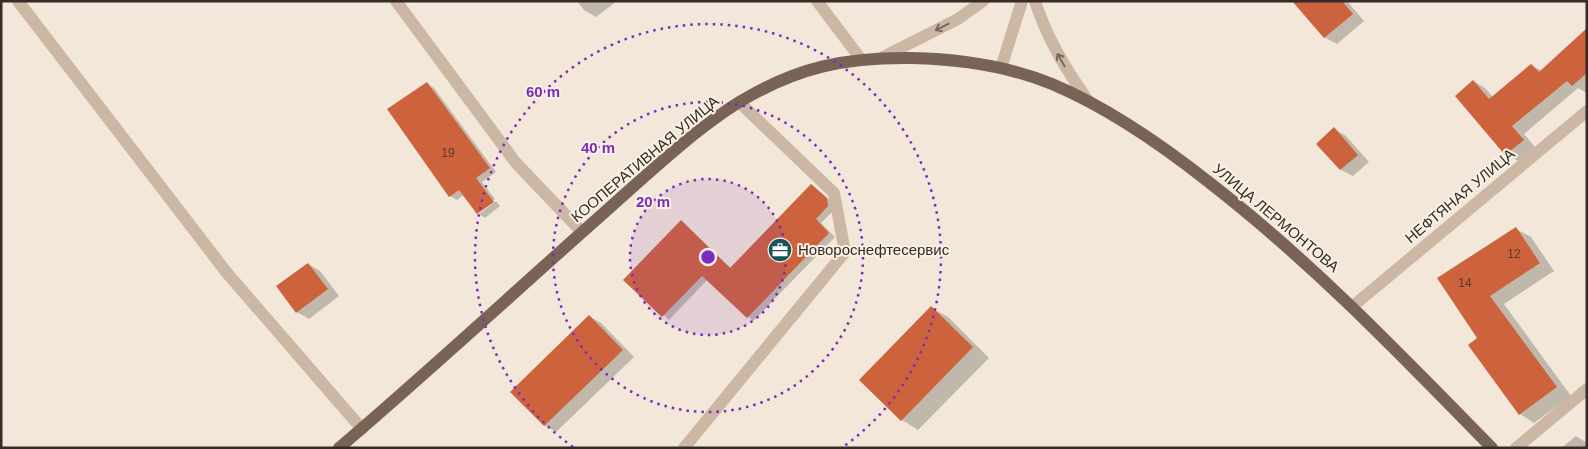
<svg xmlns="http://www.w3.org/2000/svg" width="1588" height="449" font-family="Arial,sans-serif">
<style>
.shadow{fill:#0003}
.building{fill:#cc633d}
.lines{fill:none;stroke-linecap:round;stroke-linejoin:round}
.minor{stroke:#cbb7a4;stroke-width:12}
.major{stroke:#796356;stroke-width:12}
.oneway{stroke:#796a5f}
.ring{fill:none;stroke:#7b2cbf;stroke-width:2.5;stroke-dasharray:2.5 5}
.labels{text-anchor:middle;stroke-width:4;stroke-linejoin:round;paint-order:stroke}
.number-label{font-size:12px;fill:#5c392c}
.street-label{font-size:15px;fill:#362b26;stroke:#faf1e5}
.poi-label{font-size:15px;fill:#362b26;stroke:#faf1e5;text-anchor:start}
.centre{fill:#7b2cbf;stroke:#faf1e5;stroke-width:2.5}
.ring-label{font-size:15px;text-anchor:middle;font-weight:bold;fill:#7b2cbf;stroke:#faf1e5;stroke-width:4;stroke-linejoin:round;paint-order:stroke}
</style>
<rect width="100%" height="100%" fill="#f2e7d8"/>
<!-- shadow -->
<path class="shadow" d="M577,1H617L596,17L584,10Z
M1295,1H1347L1364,21L1337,44L1324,37Z
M1587,43V91L1585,92L1578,88L1524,134L1535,147L1518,161L1506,154L1473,81L1485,88L1493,97L1531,65L1542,71Z
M427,84L434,88L496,172L482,182L495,199L478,212V214L464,195L457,200L450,196Z
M1334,129L1346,136L1369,162L1353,176L1341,170L1318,144Z
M812,185L833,203L834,210L821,223L835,237L753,321L708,279L669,320L625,279L681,222L731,268Z
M496,201L500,206L485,218L479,214Z
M1516,229L1531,237L1554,271L1504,304L1571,396L1534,423L1520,414L1479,338L1439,278Z
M308,264L320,271L339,296L309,319L297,312Z
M931,308L948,317L989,358L918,430L902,420Z
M589,316L601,323L634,357L556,432L544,425Z
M1576,436L1587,443V448H1561Z"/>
<!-- building -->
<path class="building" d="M1292,1H1342L1353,14L1324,38Z
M1587,28V73L1572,86L1567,81L1512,126L1524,140L1505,155L1455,96L1473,80L1489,99L1531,64L1539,72Z
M427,82L490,168L476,178L494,202L477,214L459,190L449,197L387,109Z
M1334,127L1358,155L1340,170L1316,144Z
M811,184L827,198L828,206L816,219L829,233L747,318L702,276L662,317L623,280L681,220L730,268Z
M1516,227L1540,263L1490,296L1557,387L1519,415L1468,345L1477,338L1437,278Z
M308,263L328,289L296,313L276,286Z
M931,306L973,347L901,421L859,380Z
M589,315L623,350L544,426L510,392Z"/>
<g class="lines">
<!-- minor -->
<path class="minor" d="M18,1L227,273L362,429
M396,1L516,163L582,232
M817,1L860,58
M1035,1C1047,39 1066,69 1088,101
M883,57L958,19L983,1
M1001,68L1022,1
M1353,306L1587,111
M684,448L845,252L834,193L739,102
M1516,448L1587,389"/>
<!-- major -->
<path class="major" d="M339,448C427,373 511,295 597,219C640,181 692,131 741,101C798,67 846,57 912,58C959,59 1008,66 1052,84C1109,108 1162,145 1210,183C1313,263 1401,355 1492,448"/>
</g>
<!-- one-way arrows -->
<defs><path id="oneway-shaft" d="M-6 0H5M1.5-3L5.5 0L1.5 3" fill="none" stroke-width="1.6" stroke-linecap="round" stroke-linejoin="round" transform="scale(1.25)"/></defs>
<g class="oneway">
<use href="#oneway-shaft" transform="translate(942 27) rotate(153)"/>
<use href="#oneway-shaft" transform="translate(1061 60) rotate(-120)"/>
</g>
<!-- distance rings -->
<circle cx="708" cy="257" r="78" fill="#7b2cbf" fill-opacity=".12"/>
<g class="ring">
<circle cx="708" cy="257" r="78"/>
<circle cx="708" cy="257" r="155"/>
<path d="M573 447A233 233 0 1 1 843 447"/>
</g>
<!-- icons -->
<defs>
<g id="office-disc" transform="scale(1.25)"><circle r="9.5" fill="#1a5359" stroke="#faf1e5"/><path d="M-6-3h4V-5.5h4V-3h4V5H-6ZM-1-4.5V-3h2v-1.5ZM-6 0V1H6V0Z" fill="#fff"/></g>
</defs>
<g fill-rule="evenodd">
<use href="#office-disc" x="780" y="250"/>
</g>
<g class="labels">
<!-- number labels -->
<g class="number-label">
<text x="448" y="157">19</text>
<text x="1514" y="258">12</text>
<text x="1465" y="287">14</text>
</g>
<!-- street labels -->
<g class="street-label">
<text transform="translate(645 159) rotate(-40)" y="5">КООПЕРАТИВНАЯ УЛИЦА</text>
<text transform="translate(1460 196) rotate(-40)" y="5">НЕФТЯНАЯ УЛИЦА</text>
<text transform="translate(1276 218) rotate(40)" y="5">УЛИЦА ЛЕРМОНТОВА</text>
</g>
<!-- poi labels -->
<g class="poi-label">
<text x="798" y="255">Новороснефтесервис</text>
</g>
</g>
<circle cx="708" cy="257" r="8" class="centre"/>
<g class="ring-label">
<text x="543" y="97">60 m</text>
<text x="598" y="153">40 m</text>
<text x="653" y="207">20 m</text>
</g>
<!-- border -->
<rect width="1588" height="449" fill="none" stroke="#362b26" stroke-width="5"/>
</svg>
